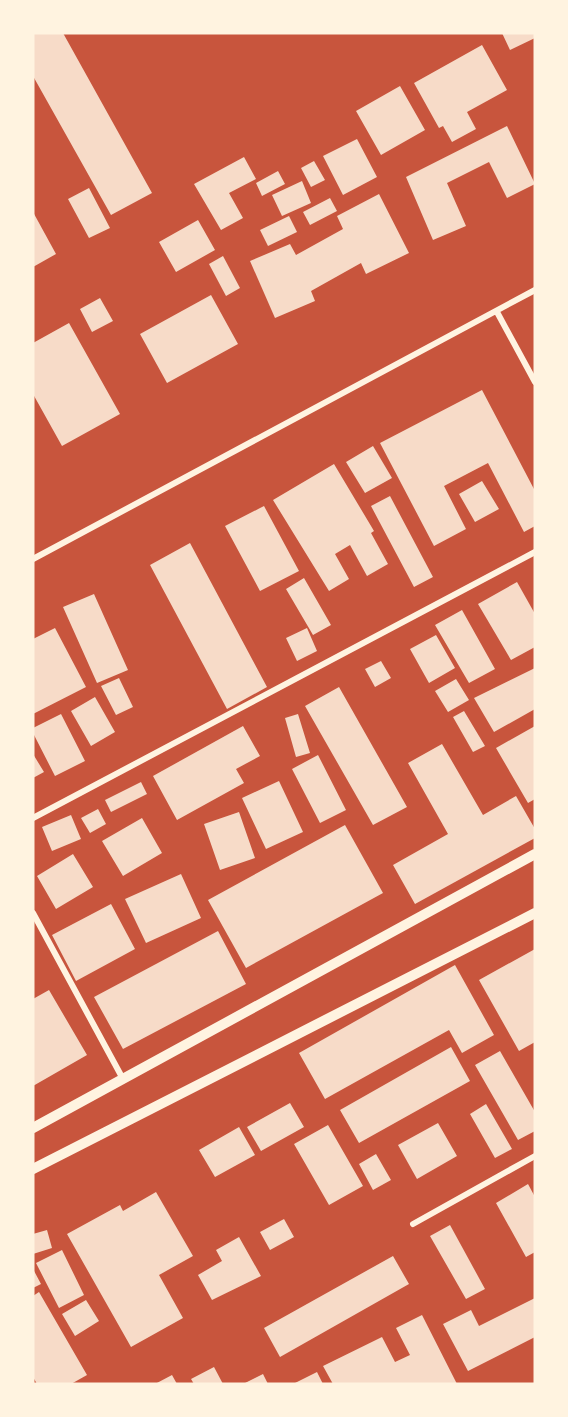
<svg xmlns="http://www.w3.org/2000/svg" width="568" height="1417" font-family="'Fira Sans',sans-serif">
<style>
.building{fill:#f7dbc8}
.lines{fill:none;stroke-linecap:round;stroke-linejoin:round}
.minor{stroke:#fff3e0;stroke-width:6}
.tertiary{stroke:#fff3e0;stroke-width:10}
</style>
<rect width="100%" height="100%" fill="#c8553d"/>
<!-- building -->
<path class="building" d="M33,33H63L152,193L111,215L33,76Z
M502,33H535V38L510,50Z
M482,45L507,90L467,112L476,129L452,142L443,126L439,128L414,83Z
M400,86L425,130L381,155L356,111Z
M507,126L535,184L507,198L489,162L447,183L466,226L433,240L406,177Z
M357,139L377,177L343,195L323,156Z
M244,157L256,179L229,193L243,218L221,230L194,184Z
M314,161L325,180L311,187L301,168Z
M278,171L285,184L262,196L256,183Z
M302,181L311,203L282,216L272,195Z
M89,188L110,228L89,238L68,199Z
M379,194L409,253L366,274L361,263L311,291L315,301L275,318L250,261L290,244L296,255L343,229L337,216Z
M330,198L337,211L310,225L303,212Z
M33,212L56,254L33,267Z
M289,216L297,232L268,246L260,230Z
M198,220L215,250L176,272L159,242Z
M223,256L240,288L226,296L209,264Z
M211,295L238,344L167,383L140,334Z
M100,298L113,321L92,332L80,309Z
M69,323L120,414L62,446L33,394V343Z
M482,390L535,491V526L524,532L488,463L444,486L466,529L434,546L380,443Z
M373,446L392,478L365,493L346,462Z
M334,464L374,531L371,533L388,564L367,576L350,545L335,554L349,579L329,591L273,500Z
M482,481L499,509L475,522L459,494Z
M390,496L433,577L414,587L371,506Z
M264,506L299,571L260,591L225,526Z
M190,543L267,687L227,709L150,565Z
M304,578L331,625L313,635L286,589Z
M517,582L535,614V647L511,660L478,604Z
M94,594L128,670L97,683L63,607Z
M462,610L495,669L469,683L435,625Z
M55,628L86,687L33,714V639Z
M307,628L317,651L297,661L286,638Z
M436,635L455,668L429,683L410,649Z
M381,661L391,678L375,687L365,669Z
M535,668V709L494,732L474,698Z
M119,678L133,707L116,715L101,686Z
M456,679L469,700L448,712L435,691Z
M339,687L407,807L373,825L305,706Z
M95,697L115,732L91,746L71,711Z
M464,711L485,746L473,752L453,717Z
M61,714L85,761L55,776L33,733V728Z
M298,714L310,753L296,757L285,718Z
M243,726L260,756L236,769L244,783L177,820L153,776Z
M535,726V799L528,803L496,748Z
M442,744L483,815L516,796L535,829V838L415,904L393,865L448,834L408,763Z
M33,754L44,772L33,778Z
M318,755L346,810L320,823L292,769Z
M279,781L303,832L266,849L242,798Z
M141,782L147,794L111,812L105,800Z
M98,809L106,824L90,833L81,818Z
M239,812L255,858L220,870L204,824Z
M71,815L81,839L52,851L42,827Z
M142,818L162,853L123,876L102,841Z
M345,825L383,893L246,968L208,900Z
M73,854L93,887L56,909L37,876Z
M181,874L201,918L146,943L125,899Z
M111,904L135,949L76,981L52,935Z
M218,931L246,984L123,1049L94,997Z
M535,949V1042L519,1051L479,980Z
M455,965L494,1035L462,1053L449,1030L325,1099L299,1053Z
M49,990L87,1055L33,1086V999Z
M451,1047L470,1081L359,1143L340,1110Z
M500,1051L535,1112V1131L518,1140L475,1065Z
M290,1103L304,1127L261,1151L247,1127Z
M486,1104L512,1149L495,1158L470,1114Z
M438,1123L457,1156L417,1179L398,1145Z
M328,1125L363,1186L329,1205L294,1144Z
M239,1127L255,1155L215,1177L199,1150Z
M376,1154L391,1180L373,1190L359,1164Z
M528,1184L535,1197V1252L526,1257L496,1203Z
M156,1192L193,1256L159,1275L183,1318L131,1347L67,1234L120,1205L123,1211Z
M284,1219L294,1237L270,1250L260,1232Z
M450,1225L485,1289L466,1299L430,1236Z
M47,1230L52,1248L33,1254V1234Z
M239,1237L261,1276L212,1300L198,1275L222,1261L216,1250Z
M62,1250L84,1295L59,1308L36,1263Z
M393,1256L409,1284L280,1357L264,1328Z
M33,1269L41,1284L33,1288Z
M39,1292L87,1375L71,1384H37L33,1377V1296Z
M535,1298V1337L468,1371L443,1324L471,1310L479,1326Z
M86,1300L99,1321L75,1336L62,1314Z
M422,1315L457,1384H333L323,1366L382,1337L395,1362L410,1355L396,1328Z
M214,1367L223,1384H194L191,1379Z
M317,1372L323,1384H293Z
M263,1374L268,1384H243Z
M172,1375L177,1384H155Z"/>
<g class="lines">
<!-- minor -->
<path class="minor" d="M497,312L535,382
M33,559L535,290
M33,818L535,552
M33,913L123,1079
M413,1224L535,1156"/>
<!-- tertiary -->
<path class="tertiary" d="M33,1128L535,854
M33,1169L535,913"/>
</g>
<!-- border -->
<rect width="568" height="1417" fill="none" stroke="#fff3e0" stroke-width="69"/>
</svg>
